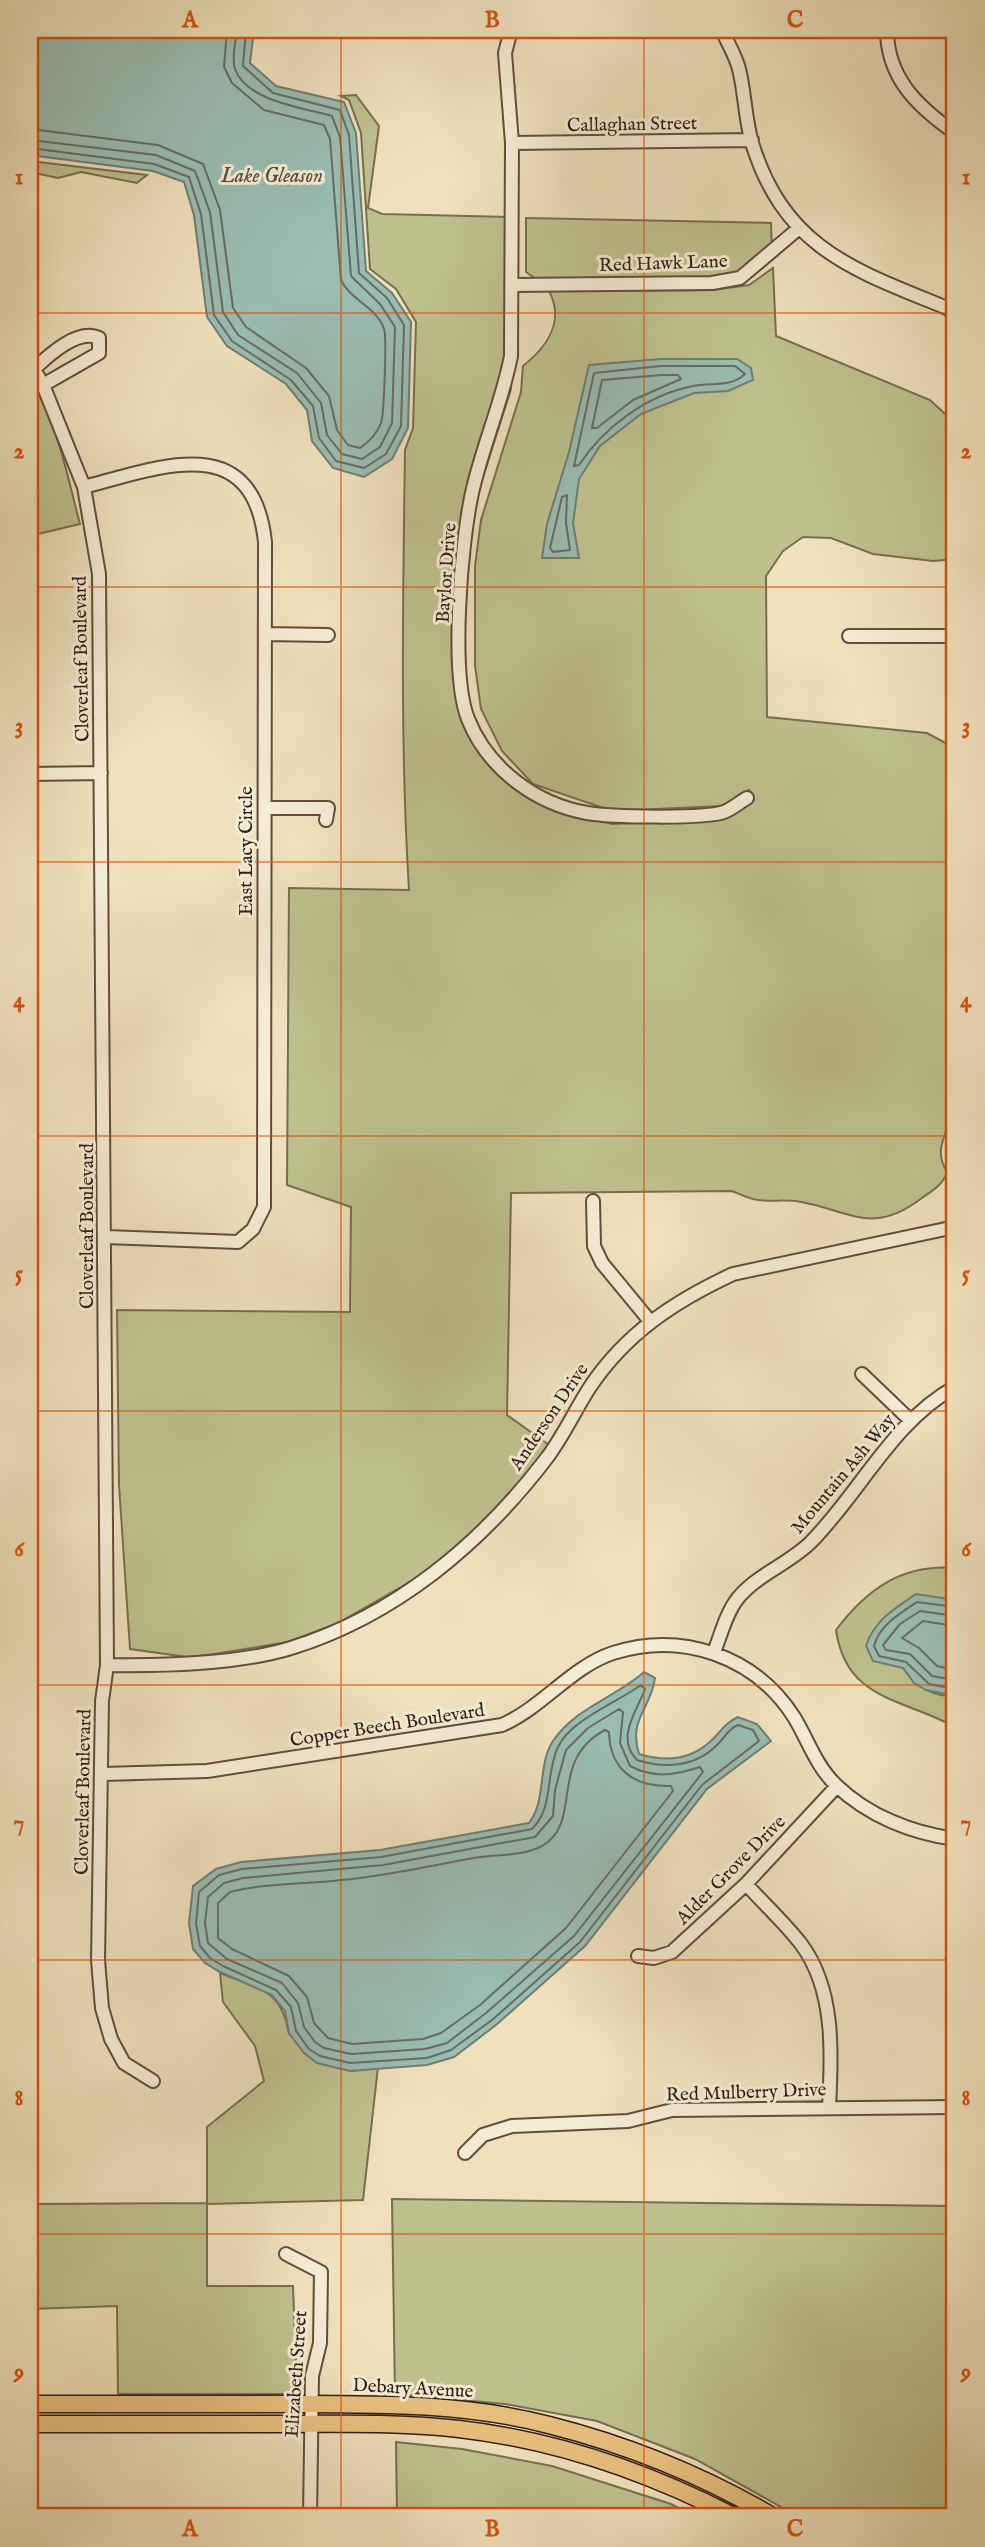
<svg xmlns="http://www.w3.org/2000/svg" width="985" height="2547" font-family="'IM FELL English',serif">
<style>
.green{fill:#bec18e;stroke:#786e50;stroke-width:2}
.water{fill:#9abdb3;stroke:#707d73;stroke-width:2}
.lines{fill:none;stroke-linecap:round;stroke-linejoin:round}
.shore{stroke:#666c63;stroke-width:2}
.minor-casing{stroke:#614d3e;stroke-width:16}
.major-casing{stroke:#321c13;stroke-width:19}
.minor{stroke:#f5ecd4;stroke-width:12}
.major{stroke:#e8c07e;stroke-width:16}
.grid{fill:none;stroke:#d6530d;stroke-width:2;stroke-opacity:0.55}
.labels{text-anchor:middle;stroke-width:6;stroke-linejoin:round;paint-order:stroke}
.street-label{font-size:19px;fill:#321c13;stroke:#f5ecd4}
.water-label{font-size:21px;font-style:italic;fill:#514c43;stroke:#f5ecd4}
.neatline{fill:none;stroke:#d6530d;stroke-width:2.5}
.grid-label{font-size:23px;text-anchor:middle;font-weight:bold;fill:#d6530d}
</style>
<rect width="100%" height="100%" fill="#efe1bd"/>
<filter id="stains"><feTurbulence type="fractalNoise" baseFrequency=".00286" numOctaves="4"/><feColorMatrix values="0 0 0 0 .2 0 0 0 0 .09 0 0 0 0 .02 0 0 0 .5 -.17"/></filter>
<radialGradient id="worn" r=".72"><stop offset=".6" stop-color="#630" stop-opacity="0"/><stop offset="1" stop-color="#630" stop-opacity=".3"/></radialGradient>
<!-- green -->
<path class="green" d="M356,95L379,126L368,208L382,214L515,217L511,389L470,518L464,566V666L470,712L492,758L555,808L612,824L723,819L754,800L749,790L722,806L612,811L533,784L502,751L481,709L475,666V566L481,520L521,392L523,366C547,347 565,321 549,291L713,290L749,285L773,268L776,336L930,400L955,423V559L933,561L873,554L831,538L803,537L783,551L766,576L767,717L927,733L955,748V1115L949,1113C949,1138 932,1146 947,1172C943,1185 933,1190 922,1198C872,1236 851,1211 801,1202C786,1199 772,1202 758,1200C749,1199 740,1194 732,1191L511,1193L507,1415L549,1445L544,1453L493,1514L467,1539L415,1579L338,1623L288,1642L208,1655L187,1657L130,1649L119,1485L117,1310L350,1312L351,1207L287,1185L289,888L409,890C400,743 403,597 405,450L413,428L416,322L396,289L370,269L361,133L349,100L341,96Z
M30,161L147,175L137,183L81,172L58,178L30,172Z
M526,218L771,223L772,252L746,273L712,277L536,279L526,272Z
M30,379C58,422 67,476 80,524L30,536Z
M955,1568V1600C926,1594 901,1600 880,1622C896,1654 912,1699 955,1696V1727C903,1698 846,1701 836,1630C867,1589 902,1564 955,1568Z
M220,1973C259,1989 281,1988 289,2034L350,2071L378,2067L363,2200L207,2204V2286H293L297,2394H118L117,2306L30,2309V2204L207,2203V2127L264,2081L255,2046L223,2002Z
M392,2199L952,2206L954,2517H799L695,2459L597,2421L505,2404L395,2394Z
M396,2442L462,2449L552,2466L671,2504L695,2517H397Z"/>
<!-- water -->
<path class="water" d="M30,30H254L250,63L276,86L344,102L356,133L366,271L392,293L411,322L408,428L392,459L364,477L333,468L312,441L307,410L286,384L227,346L207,317L194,215L184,182L153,171L30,155Z
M661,359H737L751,368L753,380L728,391L694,393L641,414L600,446L579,479L573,523L579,558H542L547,524L569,452L589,365Z
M916,1594L955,1600V1696L926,1690L914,1683L903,1668L873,1661L866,1646C873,1622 895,1608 916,1594Z
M644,1672L655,1678C651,1709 628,1719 639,1754C665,1762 692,1760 713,1739C722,1730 725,1723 738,1717L757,1724L771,1741L707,1789L585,1946L496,2025L454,2057L427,2065L350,2071L317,2063L304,2053L289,2033L285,2011L272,1995L220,1972L205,1963L193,1949L189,1923L193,1886L216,1869L241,1862L380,1850L529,1823C547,1800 537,1765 553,1741C575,1708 616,1697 644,1672Z"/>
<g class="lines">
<!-- shore -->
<path class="shore" d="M30,129L158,145L203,164L220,210L233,308L246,327L306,368L329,396L337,430L348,445L360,448C370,441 377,434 381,423C384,415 387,336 384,329C377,307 350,300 341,280L330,139L324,125L264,110L232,83L224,67L227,30
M30,140L156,155L195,171L210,212L223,312L238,335L297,373L321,403L327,435L342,454L362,459L380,447L392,423L395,327L380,304L351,276L340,137L332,116C304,108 246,101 235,69C231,58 236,41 237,30
M30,148L154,164L189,177L201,214L214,315L232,341L291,380L313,406L319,438L336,461L364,468L386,454L401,426L404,325L387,298L359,273L349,135L340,110L273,93L243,66L246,30
M661,366H735L745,374C730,388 711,382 693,386C647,395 604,427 579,465L574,466L594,373Z
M662,375H678L681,379L633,400L597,428H592L602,380Z
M567,495L566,523L570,550L553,552L550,548L562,497Z
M955,1607L917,1602C900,1613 879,1626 874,1646L879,1656L906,1662L929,1684L955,1689
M955,1616L920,1611L900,1624L883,1645L886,1650L910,1654L932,1676L955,1680
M955,1626L923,1621L902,1638L919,1648L937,1666L955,1670
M641,1685L645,1689C637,1711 615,1738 637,1760C665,1769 696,1767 718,1744C725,1737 728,1729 738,1725L753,1730L759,1741L702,1785L580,1942L492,2020L451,2050L427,2058L350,2063L320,2056L309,2049L296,2031L291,2007L276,1990L223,1966L210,1958L200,1946L196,1923L199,1892L219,1875L242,1869L381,1857L532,1829C554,1808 545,1774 558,1747C570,1720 618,1702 641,1685Z
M619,1709L623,1712L620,1743L630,1766C655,1779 675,1775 700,1767L703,1772L574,1936L486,2013L447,2043L425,2049L351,2054L324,2048L315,2042L304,2027L298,2003L282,1983L227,1959L208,1943L205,1923L208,1897L224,1883L243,1878L383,1865L535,1837L553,1816L555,1790L566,1750L588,1728Z
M605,1730L609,1732C610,1770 634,1787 671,1786L673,1791L566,1928L480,2005L441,2033L423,2039L352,2044L328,2038L314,2023L307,1997L289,1976L232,1949L218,1938V1903L230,1892C265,1883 305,1884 342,1880C386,1876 429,1866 474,1858C496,1854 521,1857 542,1846C584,1822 547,1761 605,1730Z"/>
<!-- minor casing -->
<g class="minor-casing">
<path id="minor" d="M511,30L505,53L512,143L511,356C502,403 482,447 472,493C461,543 450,673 468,719C488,769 536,804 587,813C610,817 704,819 724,812C732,809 740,802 747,798
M722,30C727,42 736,56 739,69C745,93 745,119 752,143C785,249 854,270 947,308L955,315
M887,30C887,78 918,107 955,133
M512,143L752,140
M513,285L712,283L740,278L798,229
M30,362L43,385L84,487L99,574L107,1665L102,1701L98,1960L102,2008L111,2039L124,2063L153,2081
M34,369C49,355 78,328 99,338V353L43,385
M84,487C160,467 253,429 265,542L264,1207L253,1229L238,1242L106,1237
M265,634L328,635
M849,636H955
M30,774L101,773
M265,808H328L326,820
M593,1201L594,1246L602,1263L649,1320
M862,1374L911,1421
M714,1652C721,1635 726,1613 738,1598C757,1575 788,1564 810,1543C860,1493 892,1422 955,1387
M107,1665C162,1666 238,1664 291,1648C395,1616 481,1544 546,1459C563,1437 575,1410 590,1387C626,1333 675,1301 733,1274L955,1227
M103,1774L207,1771L502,1725C543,1707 571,1667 613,1653C682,1631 755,1656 794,1717C808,1740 816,1766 836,1785C868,1816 912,1833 955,1839
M746,1884C764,1904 785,1923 801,1944C835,1989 832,2054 829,2107
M638,1956L654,1958L672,1952L746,1884L837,1786
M465,2153L483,2135L512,2126L628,2121L672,2110L955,2107
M286,2254L321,2272L320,2343L312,2376L310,2517"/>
</g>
<!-- major casing -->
<g class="major-casing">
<path id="major" d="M30,2404C117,2404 203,2404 290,2404C376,2404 465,2403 549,2425C628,2445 704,2476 774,2517
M30,2424C115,2424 199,2424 284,2424C342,2424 401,2422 459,2429C555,2440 650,2473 735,2517"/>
</g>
<!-- minor -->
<use href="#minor" class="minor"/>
<!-- major -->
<use href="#major" class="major"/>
</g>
<!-- grid -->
<path class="grid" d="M341,30V2517M644,30V2517M30,313H955M30,587H955M30,862H955M30,1136H955M30,1411H955M30,1685H955M30,1960H955M30,2234H955"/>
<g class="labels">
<!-- street labels -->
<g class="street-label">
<text transform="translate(632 123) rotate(-1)" y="7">Callaghan Street</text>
<text transform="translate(663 262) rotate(-2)" y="7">Red Hawk Lane</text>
<text transform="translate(445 573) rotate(-86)" y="7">Baylor Drive</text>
<text transform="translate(80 659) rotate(-91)" y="7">Cloverleaf Boulevard</text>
<text transform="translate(245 851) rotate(-90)" y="7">East Lacy Circle</text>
<text transform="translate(86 1226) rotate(-90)" y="7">Cloverleaf Boulevard</text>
<text transform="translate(548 1416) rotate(-56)" y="7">Anderson Drive</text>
<text transform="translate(842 1473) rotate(-50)" y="7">Mountain Ash Way</text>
<text transform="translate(387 1724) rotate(-9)" y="7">Copper Beech Boulevard</text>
<text transform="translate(82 1792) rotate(-89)" y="7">Cloverleaf Boulevard</text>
<text transform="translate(730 1869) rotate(-45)" y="7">Alder Grove Drive</text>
<text transform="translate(746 2091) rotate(-2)" y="7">Red Mulberry Drive</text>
<text transform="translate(295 2374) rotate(-86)" y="7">Elizabeth Street</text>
<text transform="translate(413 2387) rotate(3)" y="7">Debary Avenue</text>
</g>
<!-- water labels -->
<g class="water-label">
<text x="272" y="182">Lake Gleason</text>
</g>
</g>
<!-- margin -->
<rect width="985" height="2547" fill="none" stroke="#efe1bd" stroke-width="77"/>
<rect x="38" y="38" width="908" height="2470" class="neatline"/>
<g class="grid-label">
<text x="190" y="27">A</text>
<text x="492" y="27">B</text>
<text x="795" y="27">C</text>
<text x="19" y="184">1</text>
<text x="966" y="184">1</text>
<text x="19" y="458">2</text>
<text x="966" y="458">2</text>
<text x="19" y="733">3</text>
<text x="966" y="733">3</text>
<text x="19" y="1007">4</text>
<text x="966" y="1007">4</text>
<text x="19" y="1281">5</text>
<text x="966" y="1281">5</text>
<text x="19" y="1556">6</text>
<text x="966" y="1556">6</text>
<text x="19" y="1830">7</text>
<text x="966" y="1830">7</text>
<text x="19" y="2105">8</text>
<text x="966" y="2105">8</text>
<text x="19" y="2379">9</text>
<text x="966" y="2379">9</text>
<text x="190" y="2536">A</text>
<text x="492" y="2536">B</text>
<text x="795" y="2536">C</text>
</g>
<rect width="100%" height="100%" filter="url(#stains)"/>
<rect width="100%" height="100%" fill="url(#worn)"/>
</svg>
